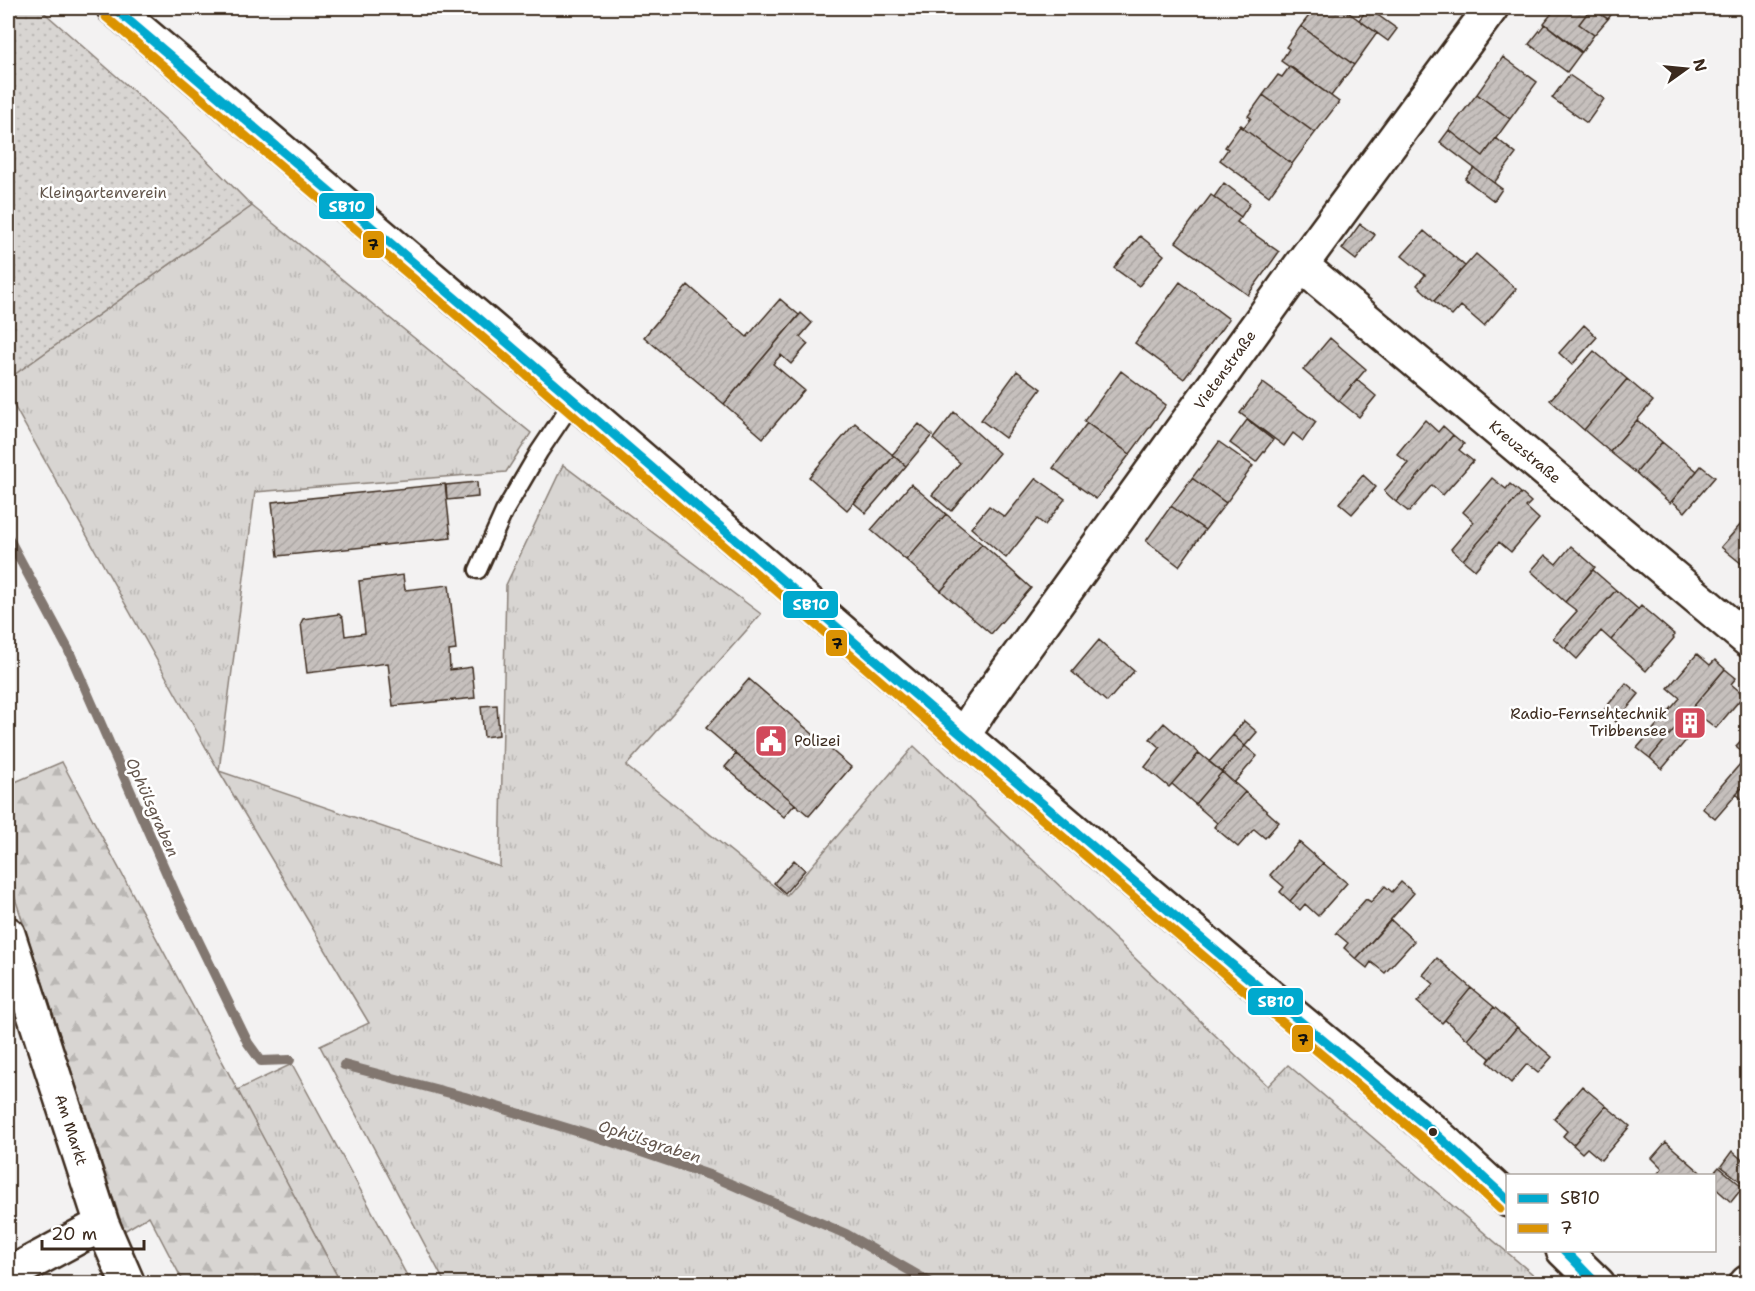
<svg xmlns="http://www.w3.org/2000/svg" width="1755" height="1291" font-family="'Shantell Sans',sans-serif">
<style>
.grass{fill:url(#grass-tufts);stroke:#8a8078;stroke-width:1.5}
.forest{fill:url(#forest-firs);stroke:#8a8078;stroke-width:1.5}
.garden{fill:url(#garden-dots);stroke:#8a8078;stroke-width:1.5}
.lines{fill:none;stroke-linecap:round;stroke-linejoin:round}
.stream{stroke:#827770;stroke-width:10}
.building{fill:url(#building-hatch);stroke:#3b2a1e;stroke-width:1.5}
.service-casing{stroke:#3b2a1e;stroke-width:21}
.minor-casing{stroke:#3b2a1e;stroke-width:38}
.secondary-casing{stroke:#3b2a1e;stroke-width:38}
.service{stroke:#fff;stroke-width:16}
.minor{stroke:#fff;stroke-width:33}
.secondary{stroke:#fff;stroke-width:33}
.bus-1-casing{stroke:#fff;stroke-width:14}
.bus-2-casing{stroke:#fff;stroke-width:14}
.bus-1{stroke:#00a9ce;stroke-width:9}
.bus-2{stroke:#db9304;stroke-width:9}
.bus-dot{fill:#3b2a1e;stroke:#fff;stroke-width:2}
.labels{text-anchor:middle;stroke-width:5;stroke-linejoin:round;paint-order:stroke}
.park-label{font-size:15px;fill:#62554b;stroke:#fff}
.street-label{font-size:15px;fill:#3b2a1e;stroke:#fff}
.poi-label{font-size:15px;fill:#3b2a1e;stroke:#fff;text-anchor:end}
.water-label{font-size:16px;font-style:italic;fill:#65574e;stroke:#fff}
.line-badge{stroke:#fff;stroke-width:2}
.badge-label{font-size:16px;text-anchor:middle;font-weight:bold;fill:#fff}
.pale-badge-label{font-size:16px;text-anchor:middle;font-weight:bold;fill:#111}
</style>
<defs>
<pattern id="grass-tufts" width="24" height="20" patternUnits="userSpaceOnUse" patternTransform="scale(1.5)"><rect width="24" height="20" fill="#d8d5d2"/><path d="M3 7l-1-3M5 7V3M7 7l1-3M15 17l-1-3M17 17v-4M19 17l1-3" fill="none" stroke="#bab7b4"/></pattern>
<pattern id="forest-firs" width="22" height="20" patternUnits="userSpaceOnUse" patternTransform="scale(1.5)"><rect width="22" height="20" fill="#d8d5d2"/><path d="M5 1l3.5 6h-7zM16 11l3.5 6h-7z" fill="#bab7b4"/></pattern>
<pattern id="garden-dots" width="8" height="8" patternUnits="userSpaceOnUse" patternTransform="scale(1.5)"><rect width="8" height="8" fill="#d8d5d2"/><path d="M2 2h.1M6 6h.1" fill="none" stroke="#bab7b4" stroke-width="1.8" stroke-linecap="round"/></pattern>
<pattern id="building-hatch" width="6" height="6" patternUnits="userSpaceOnUse" patternTransform="scale(1.5)"><rect width="6" height="6" fill="#c6c0bd"/><path d="M-1 1l2-2M0 6l6-6M5 7l2-2" fill="none" stroke="#aba5a2"/></pattern>
</defs>
<rect width="100%" height="100%" fill="#f3f2f2"/>
<filter id="ink" filterUnits="userSpaceOnUse"><feTurbulence type="fractalNoise" baseFrequency=".0167" numOctaves="2"/><feDisplacementMap in="SourceGraphic" scale="12" xChannelSelector="R" yChannelSelector="G"/><feConvolveMatrix kernelMatrix="1 2 1 2 8 2 1 2 1" color-interpolation-filters="sRGB"/></filter>
<g filter="url(#ink)">
<!-- grass -->
<path class="grass" d="M252,206L531,433L506,472L255,492L219,771L500,867L506,585L563,465L761,614L626,766L786,896L914,746L1268,1086L1288,1065L1543,1283H445L320,1046L369,1023L219,771L8,395V379Z
M292,1064L411,1283H341L237,1090Z"/>
<!-- forest -->
<path class="forest" d="M62,762L341,1283H184L149,1216L124,1231L8,877V785Z"/>
<!-- garden -->
<path class="garden" d="M8,8H39L173,126L252,206L8,379Z"/>
<g class="lines">
<!-- stream -->
<path class="stream" d="M8,537L68,649L177,897L248,1043L261,1061L290,1060
M344,1065L465,1097L612,1142L712,1176L846,1234L933,1284"/>
</g>
<!-- building -->
<path class="building" d="M1315,8H1342L1377,33L1354,65L1301,26Z
M1368,8L1397,29L1388,41L1359,20Z
M1556,8H1591L1579,24L1594,35L1582,52L1544,23Z
M1591,8L1608,19L1594,35L1579,24Z
M1592,8H1616L1608,19Z
M1545,24L1581,53L1567,72L1529,44Z
M1301,26L1354,65L1331,96L1281,61L1289,49L1286,47Z
M1503,57L1537,82L1510,119L1477,94Z
M1290,66L1339,102L1315,133L1263,95L1278,75L1282,77Z
M1569,75L1604,99L1587,123L1552,98Z
M1477,94L1510,119L1483,156L1449,130Z
M1263,95L1315,133L1292,164L1240,126L1241,125L1244,127L1251,118L1248,116Z
M1240,126L1292,164L1269,196L1220,160L1228,149L1225,147Z
M1449,130L1483,156L1496,138L1516,154L1494,183L1440,142Z
M1474,168L1502,189L1494,201L1465,179Z
M1224,183L1250,203L1241,217L1214,197Z
M1211,195L1241,217L1237,222L1279,252L1248,295L1176,242Z
M1360,224L1375,235L1356,260L1342,249Z
M1424,231L1465,266L1434,301L1417,285L1425,275L1402,256Z
M1140,236L1164,255L1139,286L1114,268Z
M1476,254L1516,289L1484,326L1461,306L1452,316L1434,301Z
M1180,282L1229,319L1184,379L1135,343Z
M688,285L747,337L780,299L799,315L724,404L644,337Z
M801,313L812,323L800,337L808,344L791,364L781,355L773,364L804,390L763,438L724,404Z
M1584,325L1597,337L1572,365L1559,353Z
M1330,338L1366,369L1339,401L1303,370Z
M1594,351L1627,379L1584,430L1550,400Z
M1017,371L1041,389L1005,438L981,420Z
M1121,371L1166,405L1130,454L1084,421Z
M1627,379L1653,401L1610,452L1584,430Z
M1357,380L1376,396L1359,417L1339,401Z
M1263,383L1316,422L1303,441L1293,433L1284,446L1240,413Z
M954,412L999,453L951,511L932,495L960,463L933,439Z
M1247,420L1273,440L1256,462L1230,443Z
M1425,420L1438,432L1443,426L1453,435L1396,502L1384,491L1408,463L1397,454Z
M1637,420L1662,442L1636,473L1610,452Z
M855,423L894,456L847,510L809,477Z
M1087,423L1130,454L1096,499L1053,468Z
M919,424L932,435L906,466L892,455Z
M1453,435L1464,444L1459,450L1473,461L1443,495L1432,485L1409,512L1396,502Z
M1219,442L1253,466L1226,503L1192,478Z
M1662,442L1697,471L1670,503L1636,473Z
M894,456L906,466L866,513L854,503Z
M1701,466L1715,477L1685,512L1672,501Z
M1363,475L1376,487L1352,514L1339,503Z
M1036,478L1065,499L1045,525L1037,519L1006,558L971,528L989,506L1005,517Z
M1192,478L1226,503L1205,530L1171,506Z
M1492,478L1506,489L1510,484L1521,493L1463,560L1451,549L1474,522L1463,512Z
M477,482L478,497L447,500L446,485Z
M445,484L451,538L278,556L272,502Z
M911,484L946,514L906,560L871,530Z
M1521,493L1531,502L1526,507L1539,519L1511,552L1499,542L1475,570L1463,560Z
M1171,506L1205,530L1179,566L1146,541Z
M946,514L982,544L941,591L906,560Z
M1748,516V569L1721,547Z
M982,544L1031,588L991,634L941,591Z
M1571,546L1595,567L1565,602L1531,571L1545,555L1556,564Z
M1593,570L1616,590L1565,648L1553,638L1577,611L1565,602Z
M403,575L405,590L449,585L456,650L449,651L450,670L472,667L475,698L393,706L388,663L307,673L301,623L303,619L339,614L343,618L345,636L365,633L359,581Z
M1616,590L1638,609L1611,640L1601,631L1577,659L1565,648Z
M1641,606L1675,635L1673,637L1674,638L1646,671L1611,640Z
M1099,640L1134,671L1107,702L1072,672Z
M1697,654L1710,665L1715,660L1725,669L1650,758L1637,748L1680,698L1668,688Z
M1725,669L1736,678L1731,684L1744,695L1716,728L1704,719L1662,769L1650,758Z
M749,679L851,767L809,816L706,728Z
M1626,683L1639,694L1616,722L1603,711Z
M497,705L499,735L484,737L481,706Z
M1244,721L1257,732L1245,746L1233,735Z
M1164,723L1199,753L1169,787L1145,767L1160,748L1150,739Z
M1748,733V781L1715,819L1702,808L1747,756L1736,746Z
M1233,735L1245,746L1222,772L1209,762Z
M1245,746L1257,756L1234,783L1222,772Z
M1199,753L1222,772L1195,804L1172,784L1169,787Z
M736,754L795,804L784,817L725,767Z
M1222,772L1245,792L1214,827L1217,823L1195,804Z
M1748,781V804L1736,794Z
M1245,792L1279,822L1265,838L1254,829L1238,847L1214,827Z
M1299,842L1323,863L1290,901L1280,892L1284,887L1270,875Z
M794,860L805,870L785,893L774,883Z
M1323,863L1347,883L1318,916L1305,904L1300,910L1290,901Z
M1401,882L1414,893L1356,959L1344,948L1348,943L1336,933L1366,899L1371,902L1385,886L1392,892Z
M1391,920L1414,941L1385,973L1371,962L1367,968L1356,959Z
M1437,958L1471,988L1442,1023L1417,1002L1434,984L1423,975Z
M1471,988L1494,1007L1467,1039L1445,1020L1442,1023Z
M1494,1007L1517,1027L1488,1062L1490,1058L1467,1039Z
M1517,1027L1552,1057L1538,1073L1527,1064L1511,1083L1488,1062Z
M1582,1086L1606,1106L1573,1145L1563,1136L1567,1131L1554,1119Z
M1606,1106L1630,1126L1601,1160L1587,1148L1582,1153L1573,1145Z
M1666,1142L1700,1172L1698,1176H1656L1662,1168L1652,1158Z
M1732,1151L1748,1165V1180L1744,1184L1721,1166Z
M1719,1167L1743,1187L1731,1202L1714,1187V1176H1711Z"/>
<g class="lines">
<!-- service casing -->
<g class="service-casing">
<path id="service" d="M478,570L504,512L539,452L574,400"/>
</g>
<!-- minor casing -->
<g class="minor-casing">
<path id="minor" d="M1301,265L1748,640
M963,736L981,708L1301,265L1491,8
M8,934L102,1224L128,1284
M8,1275L102,1224
M1746,1284L1748,1282"/>
</g>
<!-- secondary casing -->
<g class="secondary-casing">
<path id="secondary" d="M114,8L489,327L963,736L1242,973L1435,1133L1508,1200
M1563,1250L1598,1284"/>
</g>
<!-- service -->
<use href="#service" class="service"/>
<!-- minor -->
<use href="#minor" class="minor"/>
<!-- secondary -->
<use href="#secondary" class="secondary"/>
<!-- bus-1 casing -->
<g class="bus-1-casing">
<path id="bus-1" d="M114,8L489,327L963,736L1242,973L1435,1133L1508,1200
M1564,1250L1597,1284"/>
</g>
<!-- bus-2 casing -->
<g class="bus-2-casing">
<path id="bus-2" d="M106,17L481,336L955,745L1234,982L1427,1142L1500,1209"/>
</g>
<!-- bus-1 -->
<use href="#bus-1" class="bus-1"/>
<!-- bus-2 -->
<use href="#bus-2" class="bus-2"/>
</g>
</g>
<!-- icons -->
<defs>
<g id="building-square" transform="scale(1.725)"><rect x="-9" y="-9" width="18" height="18" rx="4" fill="#d1495b" stroke="#fff"/><path d="M-4-6H4V6H1V3H-1V6H-4ZM-2.5-4.3h1.7v1.8h-1.7ZM.8-4.3h1.7v1.8H.8ZM-2.5-1h1.7V.8h-1.7ZM.8-1h1.7V.8H.8Z" fill="#fff"/></g>
<g id="civic-square" transform="scale(1.725)"><rect x="-9" y="-9" width="18" height="18" rx="4" fill="#d1495b" stroke="#fff"/><path d="M-.6-6.5H3V-4.5H.6V-3L4-1V1h2V6H-6V1h2V-1L-.6-3ZM-1.2 2.5V6h2.4V2.5Z" fill="#fff"/></g>
</defs>
<g fill-rule="evenodd">
<use href="#building-square" x="1690" y="723"/>
<use href="#civic-square" x="771" y="741"/>
</g>
<!-- markers -->
<circle class="bus-dot" cx="1433" cy="1132" r="5"/>
<g class="labels">
<!-- park labels -->
<g class="park-label">
<text x="103" y="198">Kleingartenverein</text>
</g>
<!-- street labels -->
<g class="street-label">
<text transform="translate(1225 370) rotate(-54)" y="5">Vietenstraße</text>
<text transform="translate(1525 452) rotate(40)" y="5">Kreuzstraße</text>
<text transform="translate(71 1130) rotate(72)" y="5">Am Markt</text>
</g>
<!-- poi labels -->
<g class="poi-label">
<text x="1667" y="719">Radio-Fernsehtechnik<tspan x="1667" dy="17">Tribbensee</tspan></text>
<text x="794" y="746" text-anchor="start">Polizei</text>
</g>
<!-- water labels -->
<g class="water-label">
<text transform="translate(153 807) rotate(66)" y="6">Ophülsgraben</text>
<text transform="translate(650 1141) rotate(18)" y="6">Ophülsgraben</text>
</g>
</g>
<g class="line-badge">
<rect x="318" y="192" width="57" height="28" rx="6" fill="#00a9ce"/>
<rect x="362" y="230" width="23" height="29" rx="6" fill="#db9304"/>
<rect x="782" y="590" width="57" height="29" rx="6" fill="#00a9ce"/>
<rect x="825" y="629" width="23" height="28" rx="6" fill="#db9304"/>
<rect x="1247" y="987" width="57" height="29" rx="6" fill="#00a9ce"/>
<rect x="1291" y="1024" width="23" height="29" rx="6" fill="#db9304"/>
</g>
<g class="badge-label">
<text x="347" y="212">SB10</text>
<text x="811" y="610">SB10</text>
<text x="1276" y="1007">SB10</text>
</g>
<g class="pale-badge-label">
<text x="373" y="250">7</text>
<text x="837" y="649">7</text>
<text x="1303" y="1045">7</text>
</g>
<!-- margin -->
<rect width="1755" height="1291" fill="none" stroke="#fff" stroke-width="30"/>
<rect x="15" y="15" width="1725" height="1261" fill="none" stroke="#3b2a1e" stroke-width="2" filter="url(#ink)"/>
<!-- legend -->
<rect x="1506" y="1174" width="210" height="78" fill="#ffffff" stroke="#b1aaa5" stroke-width="1.5"/>
<rect x="1518" y="1194" width="30" height="9" fill="#00a9ce" stroke="#b1aaa5" stroke-width="1.5"/>
<text x="1560" y="1204" font-size="18" fill="#3b2a1e">SB10</text>
<rect x="1518" y="1224" width="30" height="9" fill="#db9304" stroke="#b1aaa5" stroke-width="1.5"/>
<text x="1560" y="1234" font-size="18" fill="#3b2a1e">7</text>
<!-- north arrow -->
<g transform="translate(1686 69) rotate(75)" stroke="#ffffff" stroke-width="4.5" paint-order="stroke">
<path d="M0-4.5L10 22L0 15L-10 22Z" fill="#3b2a1e"/>
<text y="-9" font-size="16" font-weight="bold" text-anchor="middle" fill="#3b2a1e">N</text>
</g>
<!-- scale -->
<path d="M42 1240v9h102v-9" fill="none" stroke="#3b2a1e" stroke-width="3"/>
<text x="51" y="1240" font-size="18" fill="#3b2a1e" stroke="#ffffff" stroke-width="4.5" paint-order="stroke">20 m</text>
</svg>
